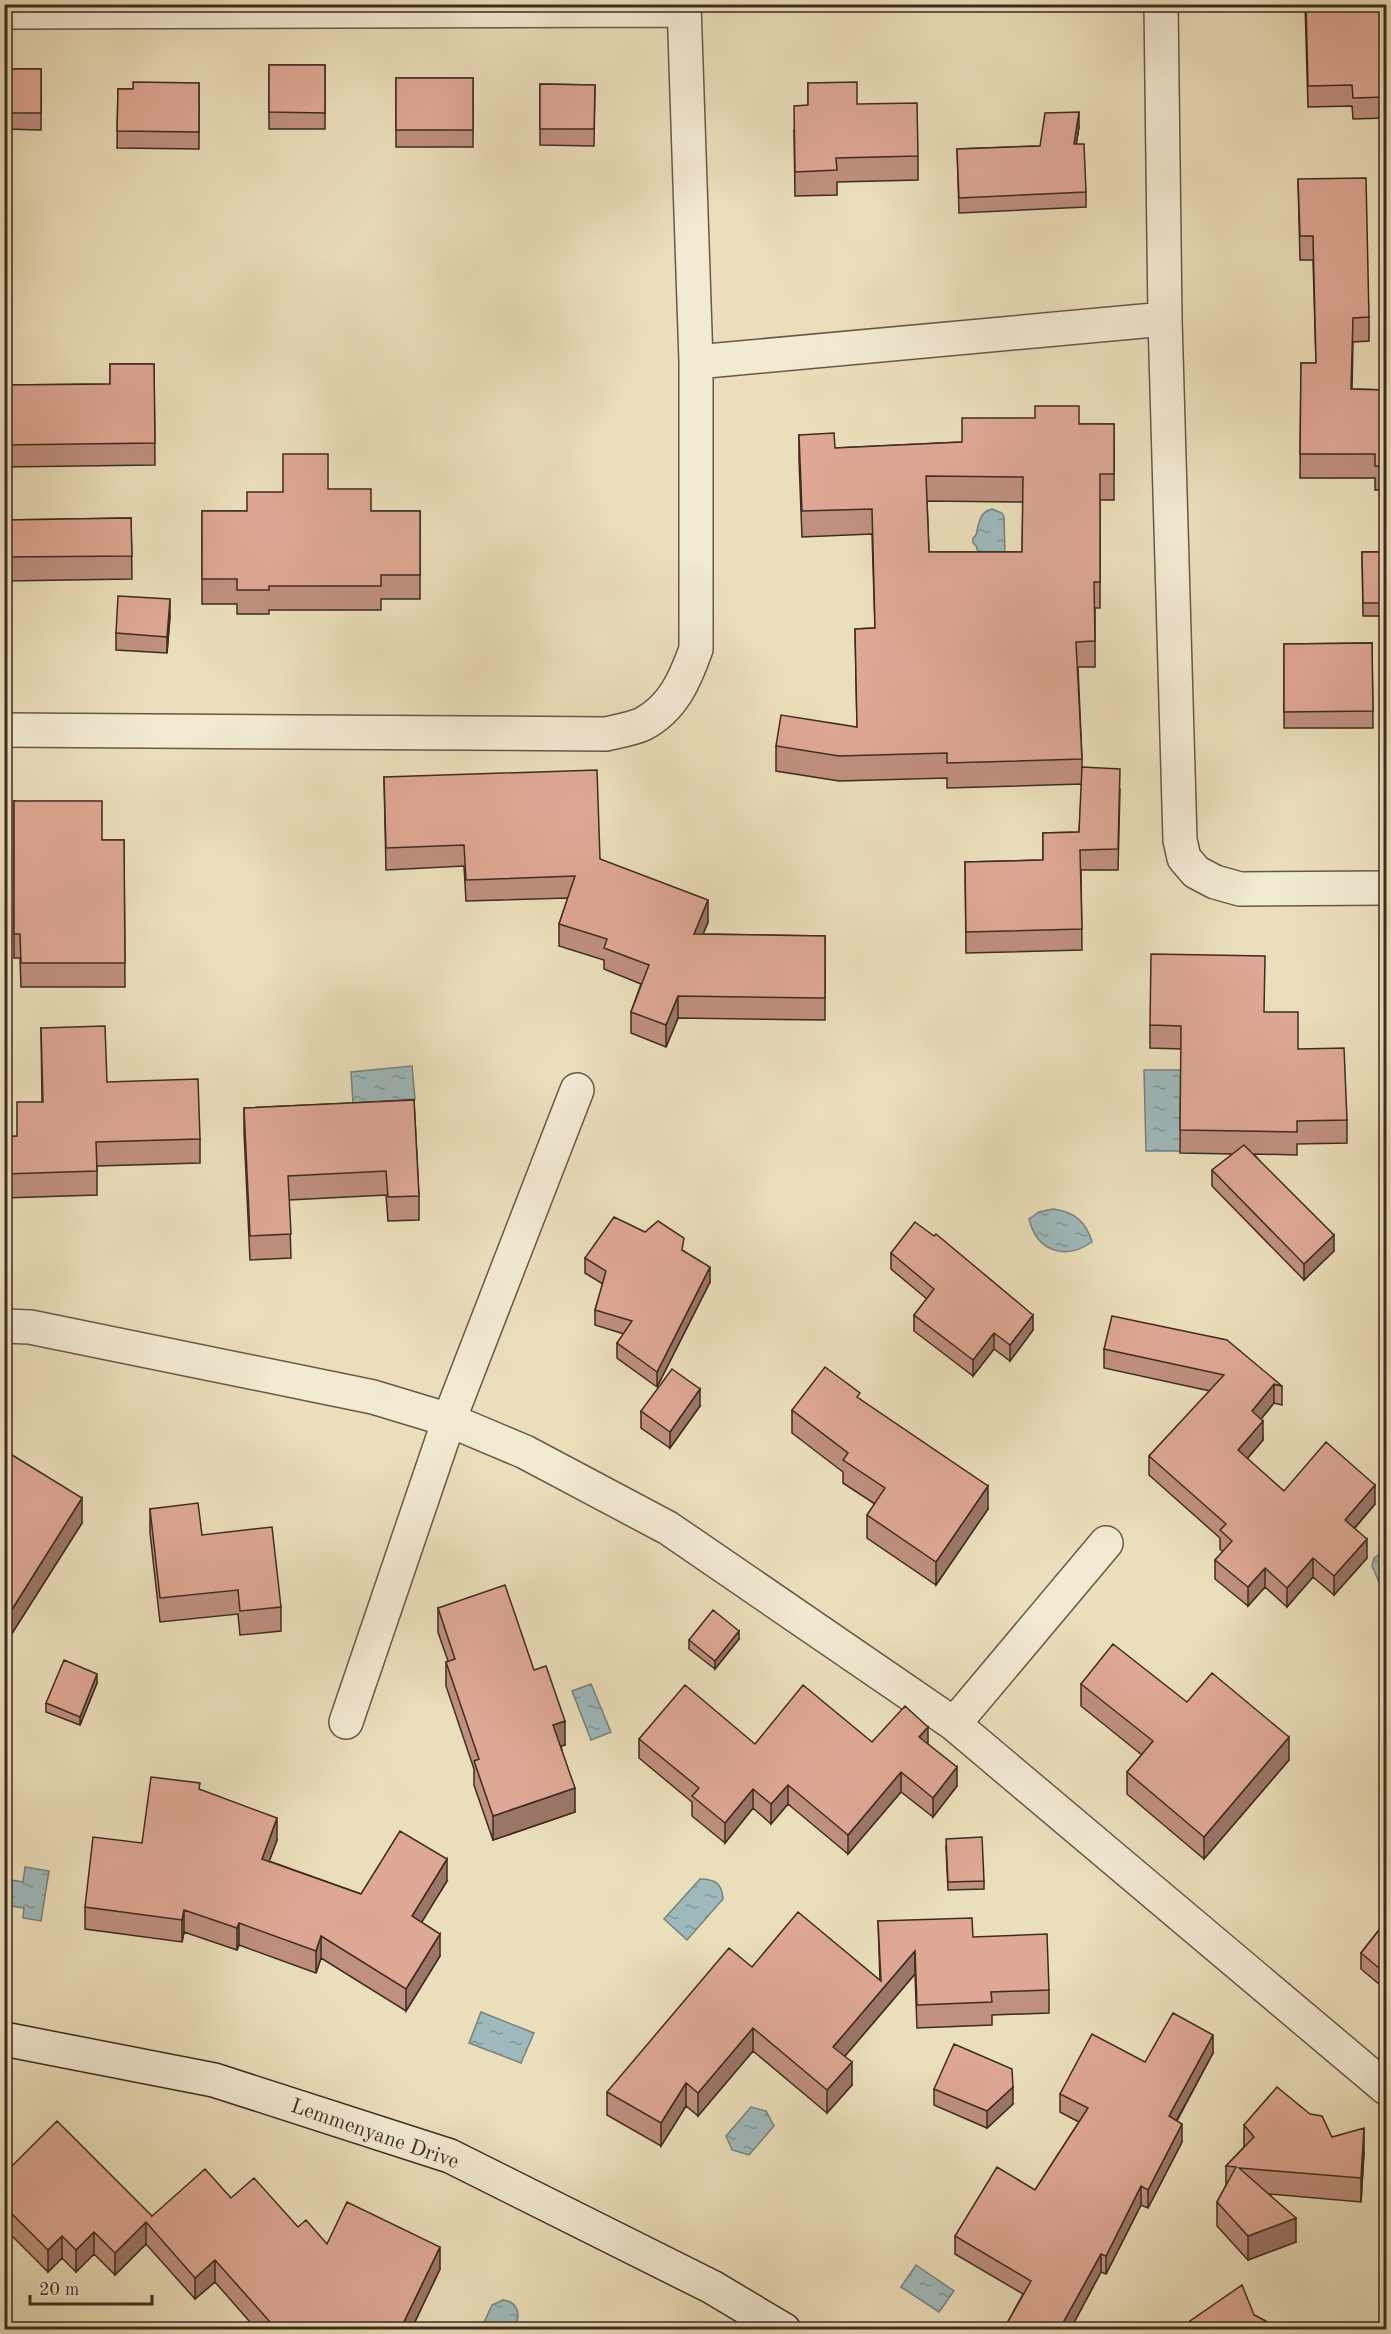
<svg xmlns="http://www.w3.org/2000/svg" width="1391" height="2334" font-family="'Old Standard TT',serif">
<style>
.water{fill:url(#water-ripples);stroke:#78807e;stroke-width:1.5}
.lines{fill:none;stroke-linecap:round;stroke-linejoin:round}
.street-casing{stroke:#695847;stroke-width:36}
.secondary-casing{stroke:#3e2b20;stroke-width:36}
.street{stroke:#f2ead3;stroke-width:33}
.secondary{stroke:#f2ead3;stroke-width:33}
.wall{fill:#c09080;stroke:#3e2b20;stroke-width:1.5;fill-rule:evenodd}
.shaded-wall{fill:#9c7668;stroke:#3e2b20;stroke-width:1.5}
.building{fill:#dfa895;stroke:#3e2b20;stroke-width:1.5;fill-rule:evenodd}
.labels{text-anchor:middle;stroke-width:5;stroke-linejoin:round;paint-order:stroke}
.street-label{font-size:21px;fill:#3e2b20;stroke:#f2ead3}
</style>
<defs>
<pattern id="water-ripples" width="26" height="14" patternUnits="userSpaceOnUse" patternTransform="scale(1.5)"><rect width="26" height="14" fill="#9eb9bc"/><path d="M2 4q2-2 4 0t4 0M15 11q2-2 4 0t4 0" fill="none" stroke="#829798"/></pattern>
</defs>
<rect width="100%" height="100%" fill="#ebdfbb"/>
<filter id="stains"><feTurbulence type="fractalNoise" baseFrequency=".00333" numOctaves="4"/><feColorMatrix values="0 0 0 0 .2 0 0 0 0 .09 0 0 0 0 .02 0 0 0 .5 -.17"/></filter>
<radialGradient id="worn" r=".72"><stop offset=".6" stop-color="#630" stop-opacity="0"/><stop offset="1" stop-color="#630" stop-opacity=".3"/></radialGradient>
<!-- water -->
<path class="water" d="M992,509L1002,513L1004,517L1005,553L979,554L976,546L973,543V538L976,535C979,523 979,512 992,509Z
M412,1066L415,1099L353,1103L351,1072Z
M1144,1070H1181L1183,1151H1146Z
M1053,1209C1074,1212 1086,1221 1092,1242C1064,1261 1037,1251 1029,1219L1039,1212Z
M1386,1550V1598L1372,1566L1374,1558Z
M591,1684L611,1732L591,1740L572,1691Z
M25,1867L49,1871L41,1921L23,1918L24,1908L5,1905V1879L23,1882Z
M700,1879C716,1879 722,1884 723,1899L687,1940L664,1919Z
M481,2012L534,2033L521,2063L469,2043Z
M751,2107L766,2111L774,2126L749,2155L732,2150L726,2136Z
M916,2265L954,2291L939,2312L901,2287Z
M503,2300C520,2302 520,2317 515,2329H481L492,2305Z"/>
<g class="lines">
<!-- street casing -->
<g class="street-casing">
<path id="street" d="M1161,4L1165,319L1180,840L1184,858L1196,872L1215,882L1240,889L1386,888
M4,12L684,10
M696,362L1165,319
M4,730L606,734C618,731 632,729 643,724C673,708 685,680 696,649V362L684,4
M4,1326L30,1327L373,1397L449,1420L525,1452L668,1528L954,1724L1386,2088
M346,1722L449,1420L577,1090
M954,1724L1106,1543"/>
</g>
<!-- secondary casing -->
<g class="secondary-casing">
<path id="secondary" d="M4,2039L214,2080L450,2156L712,2287L784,2330"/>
</g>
<!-- street -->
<use href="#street" class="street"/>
<!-- secondary -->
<use href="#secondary" class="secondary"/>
</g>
<!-- wall -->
<path class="wall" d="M1305,4H1386V118L1353,119L1352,106L1308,107Z
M269,65H325V129H269Z
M4,69H41V130L4,129Z
M396,78H473V147H396Z
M199,83V149L117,148L118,89H133Z
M808,83L857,104L918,156V180L837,182V195L795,196L794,130L808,105Z
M540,84L595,85L594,146L540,145Z
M1079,127L1076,144L1086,192V207L959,213L957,149L1040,146Z
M1298,179L1369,317V341L1353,342L1352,389L1386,390V490H1375V478H1300L1301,363H1316L1313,260H1300Z
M110,364H154L155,465L4,467V385L110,384Z
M1079,424H1114V500H1100V608H1095V667H1078L1082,759V781L1120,789L1118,870H1081L1082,950L966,953L965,862L1043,860V833L1079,832L1082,784L947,788V778L839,781L776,771V746L857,727L855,629L875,628L872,534L802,537L799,460V435L835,448L962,442ZM927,501L1023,502L1022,552H929Z
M328,489L371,511H420V599H381V610H269V614H237V604H202V511H247L283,492Z
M131,518L132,579L4,581V520Z
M1362,552H1386V616H1363Z
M170,616L167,653L116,650V633Z
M1372,643L1373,728H1284V644Z
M384,777L600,859L708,922L703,934L825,936V1020L678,1018L666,1047L631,1033V1012L641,984L604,969V960L559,946V924L568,898L466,901L464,866L386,870Z
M14,801L102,840H124L125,987H21L20,958H14Z
M1264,1012L1298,1049L1347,1120V1143L1297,1144V1155L1254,1154L1334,1251L1304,1280L1212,1186V1170L1233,1154L1180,1153L1181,1049L1150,1048V1025Z
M41,1028L107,1082L200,1139V1163L97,1166V1195L4,1198V1137L17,1136L42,1102Z
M414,1100L419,1196V1220L388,1221L386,1195L289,1200L291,1258L250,1260L244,1132V1108Z
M684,1251L710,1282L657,1387L617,1358V1343L624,1334L595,1325V1310L603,1284L585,1273V1258Z
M891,1253L1033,1330L1010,1361L994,1349L973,1376L914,1331V1315L927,1299L891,1269Z
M1104,1349L1282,1386V1405L1274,1403L1261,1419L1263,1440L1247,1459L1284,1491L1375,1504L1355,1528L1367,1558L1334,1595L1313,1577L1287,1607L1265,1587L1248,1606L1215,1579V1560L1223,1552L1220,1549V1538L1149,1475V1456L1210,1391L1104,1368Z
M860,1399L988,1509L936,1585L867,1538V1515L875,1504L843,1483V1472L792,1433V1410Z
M700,1406L670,1448L641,1428V1411Z
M4,1450L82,1523L11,1635L4,1631Z
M150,1509L281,1607V1631L240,1635L238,1614L160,1622L150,1533Z
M438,1608L534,1670L565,1745L561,1746L575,1812L493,1840L474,1785V1769L446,1686V1662L448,1661L438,1632Z
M739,1639L715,1669L689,1649V1640Z
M97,1683L80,1725L46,1712V1703Z
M1081,1684L1289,1760L1204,1859L1127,1794V1772L1142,1755L1081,1706Z
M639,1739L755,1744L872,1742L928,1744L957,1786L933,1817L901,1792L848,1854L788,1804L771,1824L753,1808L725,1843L692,1816V1802L639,1758Z
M200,1790L277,1840L269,1861L361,1894L447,1881L421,1922L440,1956L406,2011L321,1958L316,1973L239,1945L237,1950L184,1932L182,1942L85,1929V1907L142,1843Z
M946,1847L984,1881V1889L948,1890Z
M878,1921L973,1937L1049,1990V2013L992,2015V2025L917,2028L915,1974L845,2056L852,2085L827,2113L753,2051L698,2116L686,2106L661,2146L607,2115V2092L752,1967L880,1981Z
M1386,1921V1990L1361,1969V1953Z
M1213,2053L1177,2121L1182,2142L1148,2208L1141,2205L1106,2274L1101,2272L1070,2330H1005V2327L1023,2294L955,2254V2236L1035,2190L1079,2122L1060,2112V2094L1145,2062Z
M934,2089L1013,2104L987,2128L934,2105Z
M1244,2125L1332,2137L1364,2152L1361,2202L1270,2194L1296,2242L1248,2260L1217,2226V2202L1226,2185V2166L1244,2147Z
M4,2174L152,2216L231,2198L298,2227L327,2244L440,2269L411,2330H257L215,2282L195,2299L146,2244L115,2275L94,2254L76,2272L62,2258L48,2272L4,2228Z
M1254,2315L1283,2330H1190V2321Z"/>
<!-- shaded-wall -->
<path class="shaded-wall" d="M1079,112V127L1074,159V144Z
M170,599V616L167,653V637Z
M708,900V922L694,956V934Z
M678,996V1018L666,1047V1025Z
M1334,1235V1251L1304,1280V1264Z
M710,1267V1282L657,1387V1372Z
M1033,1315V1330L1010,1361V1345Z
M994,1333V1349L973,1376V1360Z
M1274,1384V1403L1252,1430V1411Z
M700,1389V1406L670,1448V1432Z
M1263,1421V1440L1238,1469V1450Z
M1375,1485V1504L1345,1539V1520Z
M988,1486V1509L936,1585V1562Z
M82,1498V1523L11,1635V1611Z
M1367,1539V1558L1334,1595V1576Z
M1313,1558V1577L1287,1607V1588Z
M1265,1568V1587L1248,1606V1587Z
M739,1631V1639L715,1669V1661Z
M97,1674V1683L80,1725V1717Z
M565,1721V1745L553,1749V1725Z
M928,1727V1746L919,1737Z
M1289,1737V1760L1204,1859V1837Z
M957,1767V1786L933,1817V1798Z
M901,1772V1792L848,1854V1835Z
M788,1785V1804L771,1824V1804Z
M575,1788V1812L493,1840V1816Z
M753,1789V1808L725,1843V1823Z
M277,1818V1840L262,1881V1859Z
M447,1859V1881L412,1938V1916Z
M184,1910V1932L182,1942V1920Z
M239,1923V1945L237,1950V1928Z
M440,1934V1956L406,2011V1989Z
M321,1936V1958L316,1973V1951Z
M915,1951V1974L833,2070V2047Z
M753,2028V2051L698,2116V2093Z
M1213,2035V2053L1169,2134V2116Z
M852,2062V2085L827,2113V2090Z
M686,2083V2106L661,2146V2123Z
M1013,2087V2104L987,2128V2111Z
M1182,2124V2142L1148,2208V2190Z
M1364,2128V2152L1361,2202V2178Z
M1141,2186V2205L1106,2274V2256Z
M1296,2218V2242L1248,2260V2236Z
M146,2222V2244L115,2275V2253Z
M94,2232V2254L76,2272V2250Z
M62,2236V2258L48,2272V2250Z
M440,2247V2269L411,2330H400Z
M1101,2254V2272L1070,2330H1059Z
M215,2260V2282L195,2299V2278Z"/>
<!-- building -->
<path class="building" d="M1306,4H1386V97L1353,98L1352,85L1308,86Z
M269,65H325V113L269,112Z
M4,69H41V113H4Z
M396,78H473V130H396Z
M133,82L199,83V132L117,131L118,89H133Z
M857,82V104L917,103L918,156L836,158L837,170L795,172L794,106L808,105V83Z
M540,84L595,85L594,129H540Z
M1079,112L1074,144H1084L1086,192L959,198L957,149L1040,146L1045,113Z
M1366,178L1369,317L1353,318L1351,389L1386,390V466H1375V454H1300L1301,363H1316L1313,236H1300L1298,179Z
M110,364H154L155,443L4,445V385L110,384Z
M1035,406H1079V424H1114V474H1100V582H1094L1095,641L1076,642L1082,759L947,763V753L839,756L776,746L781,715L857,727L855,629L875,628L872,509L802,511L799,435L834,433L835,448L962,442V418H1035ZM926,476L1023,477L1022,552H929Z
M283,454H328V489H371V511H420V575H381V586H269V590H237V579H202V511H247V492H283Z
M131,518L132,556L4,557V520Z
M1362,552H1386V603H1363Z
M118,596L170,599L167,637L116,633Z
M1372,643L1373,711L1284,712V644Z
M1082,767L1120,769L1118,849L1080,850L1082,929L966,932L965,862L1043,860V833L1079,832Z
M597,770L600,859L708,900L694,934L825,936V998L678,996L666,1025L631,1012L649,965L604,948L607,939L559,924L575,876L466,880L464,845L386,848L384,777Z
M14,801H102V840H124L125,963H21L20,934H14Z
M1151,954L1265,956L1264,1012H1298V1049L1344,1048L1347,1120L1297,1121V1132L1180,1130L1181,1026L1150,1025Z
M105,1026L107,1082L198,1079L200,1139L96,1142L97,1171L4,1174V1137L17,1136V1102H43L41,1028Z
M414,1100L419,1196L388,1197L386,1171L288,1176L291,1234L250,1236L244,1108Z
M1244,1145L1334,1235L1304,1264L1212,1170Z
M614,1217L645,1232L658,1221L684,1238L682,1250L710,1267L657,1372L617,1343L632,1321L595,1310L606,1271L585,1258Z
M915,1222L934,1236L936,1234L1033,1315L1010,1345L994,1333L973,1360L914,1315L934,1289L891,1253Z
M1112,1316L1227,1340L1282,1386L1274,1384L1252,1411L1263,1421L1238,1450L1284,1491L1326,1442L1375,1485L1345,1520L1367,1539L1334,1576L1313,1558L1287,1588L1265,1568L1248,1587L1215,1560L1232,1541L1220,1530L1226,1524L1149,1456L1224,1375L1104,1349Z
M825,1367L860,1393L857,1397L988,1486L936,1562L867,1515L885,1488L843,1460L848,1453L792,1410Z
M672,1369L700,1389L670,1432L641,1411Z
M4,1450L82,1498L11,1611L4,1607Z
M198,1503L202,1535L272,1527L281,1607L240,1611L238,1590L160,1598L150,1509Z
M505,1585L534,1670L546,1666L565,1721L553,1725L575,1788L493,1816L474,1761L479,1759L446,1662L455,1659L438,1608Z
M713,1610L739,1631L715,1661L689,1640Z
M1113,1644L1187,1702L1212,1673L1289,1737L1204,1837L1127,1772L1153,1741L1081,1684Z
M64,1660L97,1674L80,1717L46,1703Z
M685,1685L755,1744L803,1685L872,1742L905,1706L928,1727L919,1737L957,1767L933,1798L901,1772L848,1835L788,1785L771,1804L753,1789L725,1823L692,1796L699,1788L639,1739Z
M151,1777L200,1783L199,1789L277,1818L262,1859L361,1894L400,1831L447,1859L412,1916L440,1934L406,1989L321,1936L316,1951L239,1923L237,1928L184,1910L182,1920L85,1907L93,1837L142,1843Z
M982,1837L984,1881L948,1882L946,1839Z
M798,1912L881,1981L878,1921L972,1918L973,1937L1047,1934L1049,1990L991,1992L992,2002L917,2005L915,1951L833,2047L852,2062L827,2090L753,2028L698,2093L686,2083L661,2123L607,2092L729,1948L752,1967Z
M1386,1921V1974L1361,1953Z
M1173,2013L1213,2035L1169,2116L1182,2124L1148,2190L1141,2186L1106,2256L1101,2254L1059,2330H1010L1005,2327L1031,2281L955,2236L997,2167L1035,2190L1088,2108L1060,2094L1092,2034L1145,2062Z
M954,2044L1012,2069L1013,2087L987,2111L934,2089Z
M1277,2087L1310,2114L1322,2116L1332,2137L1364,2128L1361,2178L1239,2168L1296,2218L1248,2236L1217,2202L1236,2167L1226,2166L1254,2137L1244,2125Z
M57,2121L152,2216L151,2217L205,2169L231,2198L254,2178L298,2227L306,2220L327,2244L347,2202L440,2247L400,2330H278L270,2326V2322L215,2260L195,2278L146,2222L115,2253L94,2232L76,2250L62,2236L48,2250L4,2206V2174Z
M1242,2285L1254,2315L1283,2330H1196L1190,2321Z"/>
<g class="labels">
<!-- street labels -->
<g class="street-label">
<text transform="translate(375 2133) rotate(19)" y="7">Lemmenyane Drive</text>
</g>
</g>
<!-- margin -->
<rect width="1391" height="2334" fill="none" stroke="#ebdfbb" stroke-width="24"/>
<rect x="6" y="6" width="1379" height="2322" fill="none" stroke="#3e2b20" stroke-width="3"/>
<rect x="12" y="12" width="1367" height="2310" fill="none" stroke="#3e2b20" stroke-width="1.5"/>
<!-- scale -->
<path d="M30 2295v9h122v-9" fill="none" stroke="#3e2b20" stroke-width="3"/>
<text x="39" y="2295" font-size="18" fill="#3e2b20" stroke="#f2ead3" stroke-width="4.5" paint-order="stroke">20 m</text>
<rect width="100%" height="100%" filter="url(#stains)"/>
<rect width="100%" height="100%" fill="url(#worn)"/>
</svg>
